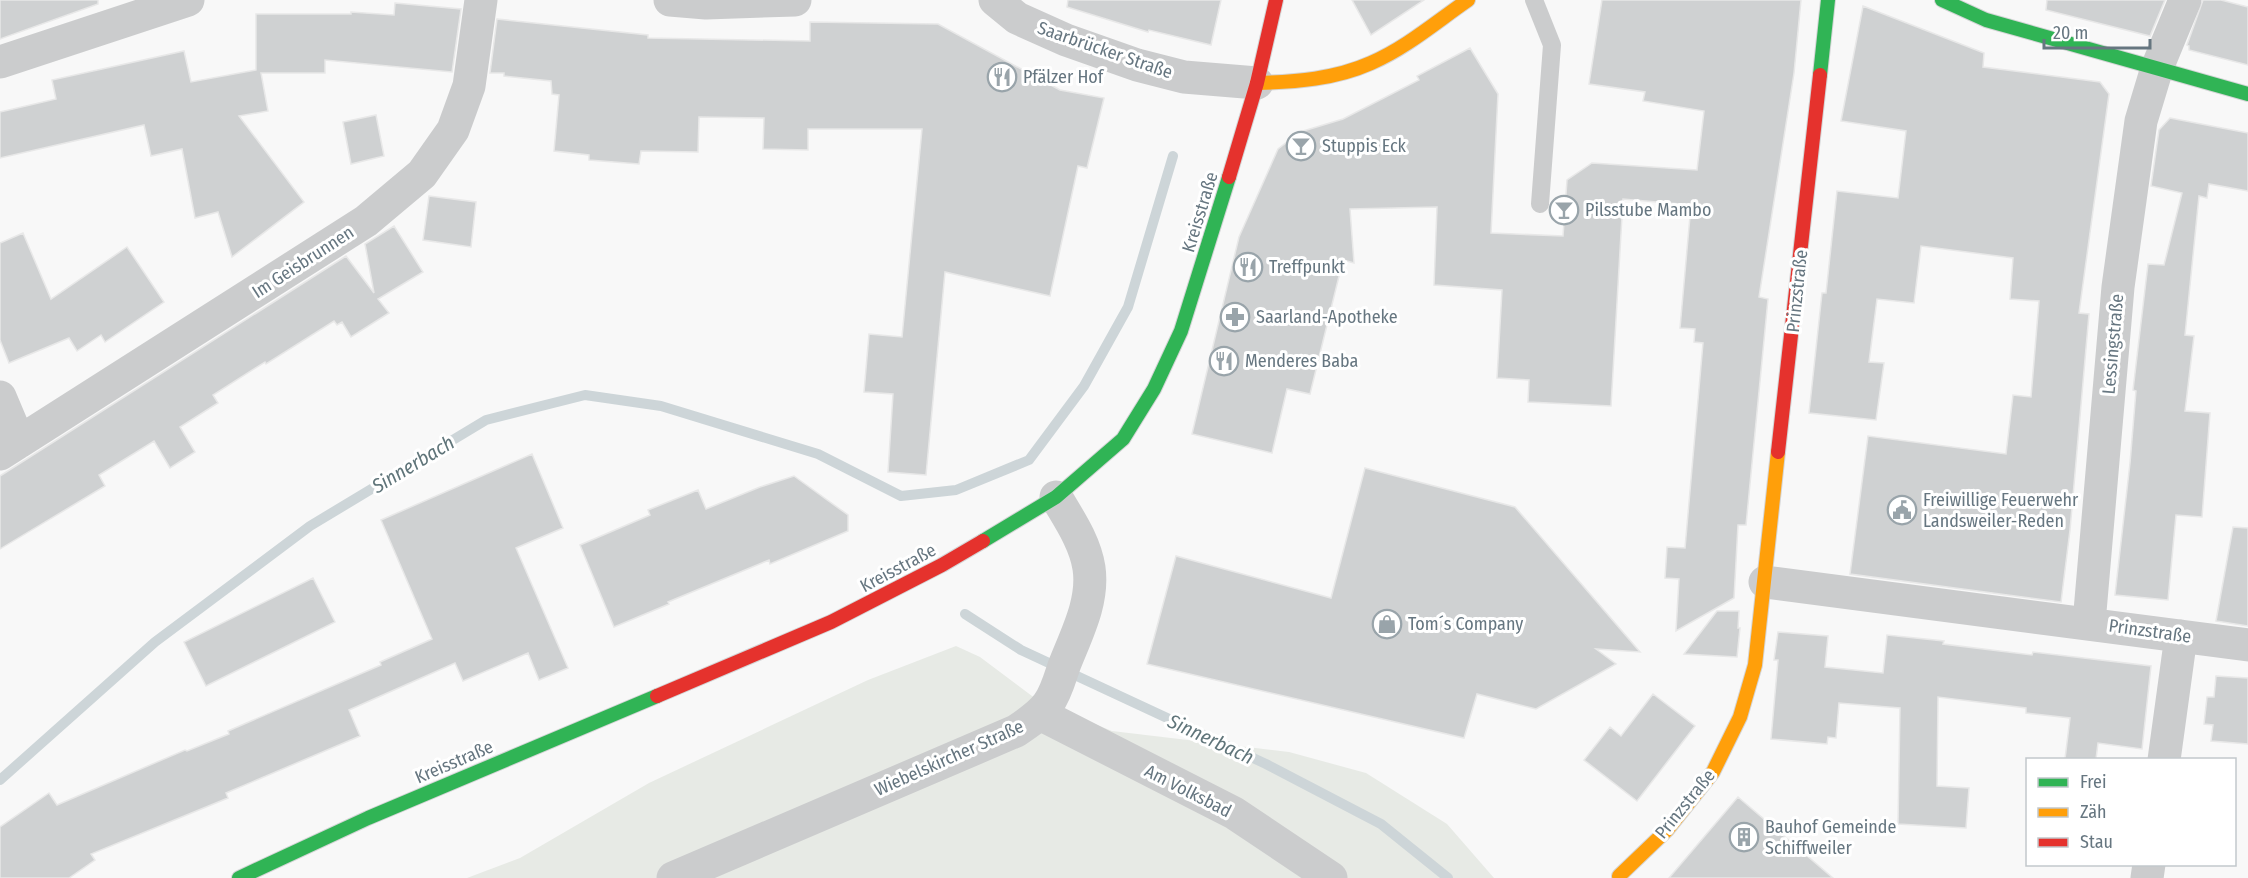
<svg xmlns="http://www.w3.org/2000/svg" width="2248" height="878" font-family="'Fira Sans Condensed',sans-serif">
<style>
.green{fill:#e7eae5}
.lines{fill:none;stroke-linecap:round;stroke-linejoin:round}
.stream{stroke:#cdd5d8;stroke-width:10}
.building{fill:#cfd1d2;stroke:#e8e8e8;stroke-width:1.5}
.fast-casing{stroke:#d4d5d6;stroke-width:16}
.slow-casing{stroke:#d4d5d6;stroke-width:16}
.jam-casing{stroke:#d4d5d6;stroke-width:16}
.lane{stroke:#cbcccd;stroke-width:18}
.street{stroke:#cbcccd;stroke-width:33}
.fast{stroke:#30b455;stroke-width:14}
.slow{stroke:#ff9f0a;stroke-width:14}
.jam{stroke:#e5322d;stroke-width:14}
.labels{text-anchor:middle;stroke-width:6;stroke-linejoin:round;paint-order:stroke}
.street-label{font-size:18px;fill:#667680;stroke:#fff}
.poi-label{font-size:18px;fill:#667680;stroke:#fff;text-anchor:start}
.water-label{font-size:20px;font-style:italic;fill:#60757a;stroke:#fff}
</style>
<rect width="100%" height="100%" fill="#f8f8f8"/>
<!-- green -->
<path class="green" d="M956,646L980,657L1040,702L1112,731L1289,752L1366,773L1447,824L1494,878H467L520,858L649,783L868,680Z"/>
<g class="lines">
<!-- stream -->
<path class="stream" d="M965,614L1021,650L1266,764L1381,824L1448,878
M0,780L155,642L310,526L486,420L585,395L661,406L818,454L901,496L956,490L1029,460L1084,386L1128,307L1173,156"/>
</g>
<!-- building -->
<path class="building" d="M0,0H98V4L0,39Z
M1068,0H1221L1211,45L1149,30L1148,32L1067,7Z
M1352,0H1424L1371,35Z
M1602,0H1801L1794,73L1759,297L1768,299L1746,525H1738L1734,598L1676,631L1679,579L1665,578L1667,547L1685,548L1703,343L1694,342L1695,329L1680,328L1691,205L1623,199L1611,406L1528,402L1529,380L1497,378L1502,290L1434,285L1437,207L1350,209L1354,263L1343,260L1310,394L1287,389L1272,453L1192,434L1239,237L1278,149L1300,132L1343,119L1419,80L1417,76L1470,48L1498,94L1491,233L1563,236L1567,180L1592,163L1697,170L1704,111L1643,101L1645,92L1589,84Z
M2047,0H2165L2150,36L2046,10Z
M2203,0H2221L2248,7V65L2189,50V46L2187,45Z
M395,3L461,9L452,72L325,60V73H261L268,111L239,116L304,202L232,257L218,212L195,218L182,149L151,156L144,125L0,158V112L56,99L52,80L184,51L191,82L256,70V14H351V12L394,15Z
M1863,6L1984,53L1983,67L2100,82L2109,94L2079,313L2089,314L2070,530L2061,602L1850,574L1868,436L2006,454L2013,395L2031,397L2039,301L2010,299L2013,258L1921,246L1914,303L1877,299L1869,362L1884,363L1876,420L1809,413L1822,293H1826L1837,191L1898,198L1906,131L1841,121Z
M497,19L648,35V38L810,41V22L938,24L1060,90L1104,98L1087,168L1078,166L1050,296L945,272L926,475L888,472L893,394L864,392L869,334L902,337L922,129H808V150L763,149L764,118L699,117L698,152L641,151L639,164L589,160V155L554,151L559,95L552,94L551,81L504,76V73H490Z
M376,115L384,156L351,164L343,122Z
M2170,118L2248,133V191L2209,184L2207,198L2199,196L2185,335L2194,336L2185,411L2210,413L2202,517L2176,515L2168,600L2115,595L2130,463L2136,391L2133,390L2148,264L2164,265L2182,193L2151,186L2159,130Z
M429,196L476,202L471,247L423,240Z
M394,226L423,272L378,299L389,313L351,337L342,322L337,325L334,321L266,364L265,362L213,395L218,403L180,427L195,452L170,468L154,441L99,475L105,486L0,549V476L346,256L374,293L365,244Z
M23,233L51,299L127,247L164,302L105,342L101,335L77,351L69,338L9,363L0,340V243Z
M532,454L563,528L516,548L568,668L539,680L528,653L463,681L455,663L349,710L360,736L226,793L228,798L91,854L95,860L69,878H0V827L49,793L57,805L185,750L187,751L229,734L228,731L381,665L380,662L432,639L381,520Z
M1365,468L1515,507L1640,652L1596,649L1616,664L1536,709L1477,694L1464,738L1147,664L1176,556L1331,598Z
M794,476L848,515V531L770,564L769,560L668,602L669,604L614,627L580,545L650,515L648,510L698,490L706,509L760,487Z
M2233,527L2248,528V626L2216,621Z
M313,578L335,622L206,686L184,642Z
M1717,611H1739L1738,628H1740L1737,657L1684,654Z
M1778,632L1828,636L1825,667L1883,673L1887,635L1944,641L1943,644L2032,655L2033,652L2151,666L2142,749L2098,743L2096,759H2065L2070,718L2026,713V708L1938,697L1937,786L1969,788L1966,828L1898,824L1900,708L1839,703L1836,738L1828,737L1827,744L1771,739L1778,660H1774Z
M2216,676L2248,678V744L2211,741L2213,725L2204,724L2207,697H2214Z
M1653,694L1695,726L1637,801L1584,760L1610,727L1621,736Z
M1738,797L1833,878H1669Z"/>
<g class="lines">
<!-- fast casing -->
<g class="fast-casing">
<path id="fast" d="M1942,0L1986,20L2248,94
M1820,75L1828,0
M983,541L1056,497L1123,439L1154,389L1181,331L1229,177
M239,878L368,818L657,696"/>
</g>
<!-- slow casing -->
<g class="slow-casing">
<path id="slow" d="M1257,83C1296,82 1335,79 1371,63C1406,48 1436,22 1468,0
M1619,876L1667,830L1713,772L1740,717L1755,665L1778,452"/>
</g>
<!-- jam casing -->
<g class="jam-casing">
<path id="jam" d="M1229,177L1257,83L1276,0
M1778,452L1820,75
M657,696L831,622L942,565L983,541"/>
</g>
<!-- lane -->
<path class="lane" d="M1534,0L1552,45L1540,204"/>
<!-- street -->
<path class="street" d="M670,0L706,3L795,0
M995,0L1017,18L1066,40L1137,65L1184,77L1257,83
M0,62L188,0
M0,397L19,442
M0,454L366,221L422,174L453,130L469,86L481,0
M1765,582L2248,645
M2089,623L2118,287L2141,121L2157,68L2185,0
M1040,714L1234,813L1331,878
M2164,760L2181,636
M673,878L1016,731C1028,723 1040,715 1048,704C1056,693 1060,678 1064,666C1076,635 1094,602 1089,568C1085,542 1069,519 1056,497
M2147,878L2149,864"/>
<!-- fast -->
<use href="#fast" class="fast"/>
<!-- slow -->
<use href="#slow" class="slow"/>
<!-- jam -->
<use href="#jam" class="jam"/>
</g>
<!-- icons -->
<defs>
<g id="restaurant-ring" transform="scale(1.5)"><circle r="9.5" fill="#fff" stroke="#99a4aa" stroke-width="1.5"/><path d="M-5-6h1v4h1v-4h1v4h1v-4h1v5L-1.5 .5V6h-2V.5L-5-1ZM5-6V6H3V1.5H1.5Q1.5-4 5-6Z" fill="#99a4aa"/></g>
<g id="bar-ring" transform="scale(1.5)"><circle r="9.5" fill="#fff" stroke="#99a4aa" stroke-width="1.5"/><path d="M-6-5H6L.8 .8V4.5H3.5V6h-7V4.5H-.8V.8Z" fill="#99a4aa"/></g>
<g id="pharmacy-ring" transform="scale(1.5)"><circle r="9.5" fill="#fff" stroke="#99a4aa" stroke-width="1.5"/><path d="M-2-6h4v4h4v4h-4v4h-4v-4h-4v-4h4Z" fill="#99a4aa"/></g>
<g id="civic-ring" transform="scale(1.5)"><circle r="9.5" fill="#fff" stroke="#99a4aa" stroke-width="1.5"/><path d="M-.6-6.5H3V-4.5H.6V-3L4-1V1h2V6H-6V1h2V-1L-.6-3ZM-1.2 2.5V6h2.4V2.5Z" fill="#99a4aa"/></g>
<g id="shop-ring" transform="scale(1.5)"><circle r="9.5" fill="#fff" stroke="#99a4aa" stroke-width="1.5"/><path d="M-5-2.5h2.3a2.7 3.5 0 0 1 5.4 0H5L5.5 6h-11ZM-1.5-2.5h3a1.5 2.3 0 0 0-3 0Z" fill="#99a4aa"/></g>
<g id="building-ring" transform="scale(1.5)"><circle r="9.5" fill="#fff" stroke="#99a4aa" stroke-width="1.5"/><path d="M-4-6H4V6H1V3H-1V6H-4ZM-2.5-4.3h1.7v1.8h-1.7ZM.8-4.3h1.7v1.8H.8ZM-2.5-1h1.7V.8h-1.7ZM.8-1h1.7V.8H.8Z" fill="#99a4aa"/></g>
</defs>
<g fill-rule="evenodd">
<use href="#restaurant-ring" x="1002" y="77"/>
<use href="#bar-ring" x="1301" y="146"/>
<use href="#bar-ring" x="1564" y="210"/>
<use href="#restaurant-ring" x="1248" y="267"/>
<use href="#pharmacy-ring" x="1235" y="317"/>
<use href="#restaurant-ring" x="1224" y="361"/>
<use href="#civic-ring" x="1902" y="510"/>
<use href="#shop-ring" x="1387" y="624"/>
<use href="#building-ring" x="1744" y="837"/>
</g>
<g class="labels">
<!-- street labels -->
<g class="street-label">
<text transform="translate(1105 50) rotate(19)" y="6">Saarbrücker Straße</text>
<text transform="translate(1200 212) rotate(-73)" y="6">Kreisstraße</text>
<text transform="translate(303 262) rotate(-33)" y="6">Im Geisbrunnen</text>
<text transform="translate(1797 291) rotate(-84)" y="6">Prinzstraße</text>
<text transform="translate(2113 344) rotate(-85)" y="6">Lessingstraße</text>
<text transform="translate(898 568) rotate(-28)" y="6">Kreisstraße</text>
<text transform="translate(2150 631) rotate(8)" y="6">Prinzstraße</text>
<text transform="translate(949 758) rotate(-24)" y="6">Wiebelskircher Straße</text>
<text transform="translate(454 762) rotate(-23)" y="6">Kreisstraße</text>
<text transform="translate(1188 791) rotate(27)" y="6">Am Volksbad</text>
<text transform="translate(1685 804) rotate(-51)" y="6">Prinzstraße</text>
</g>
<!-- poi labels -->
<g class="poi-label">
<text x="1023" y="83">Pfälzer Hof</text>
<text x="1322" y="152">Stuppis Eck</text>
<text x="1585" y="216">Pilsstube Mambo</text>
<text x="1269" y="273">Treffpunkt</text>
<text x="1256" y="323">Saarland-Apotheke</text>
<text x="1245" y="367">Menderes Baba</text>
<text x="1923" y="506">Freiwillige Feuerwehr<tspan x="1923" dy="21">Landsweiler-Reden</tspan></text>
<text x="1408" y="630">Tom´s Company</text>
<text x="1765" y="833">Bauhof Gemeinde<tspan x="1765" dy="21">Schiffweiler</tspan></text>
</g>
<!-- water labels -->
<g class="water-label">
<text transform="translate(413 464) rotate(-31)" y="7">Sinnerbach</text>
<text transform="translate(1211 739) rotate(25)" y="7">Sinnerbach</text>
</g>
</g>
<!-- legend -->
<rect x="2026" y="758" width="210" height="108" fill="#ffffff" stroke="#c2c8cc" stroke-width="1.5"/>
<rect x="2038" y="778" width="30" height="9" fill="#30b455" stroke="#c2c8cc" stroke-width="1.5"/>
<text x="2080" y="788" font-size="18" fill="#667680">Frei</text>
<rect x="2038" y="808" width="30" height="9" fill="#ff9f0a" stroke="#c2c8cc" stroke-width="1.5"/>
<text x="2080" y="818" font-size="18" fill="#667680">Zäh</text>
<rect x="2038" y="838" width="30" height="9" fill="#e5322d" stroke="#c2c8cc" stroke-width="1.5"/>
<text x="2080" y="848" font-size="18" fill="#667680">Stau</text>
<!-- scale -->
<path d="M2044 39v9h106v-9" fill="none" stroke="#667680" stroke-width="3"/>
<text x="2053" y="39" font-size="18" fill="#667680" stroke="#ffffff" stroke-width="4.5" paint-order="stroke">20 m</text>
</svg>
